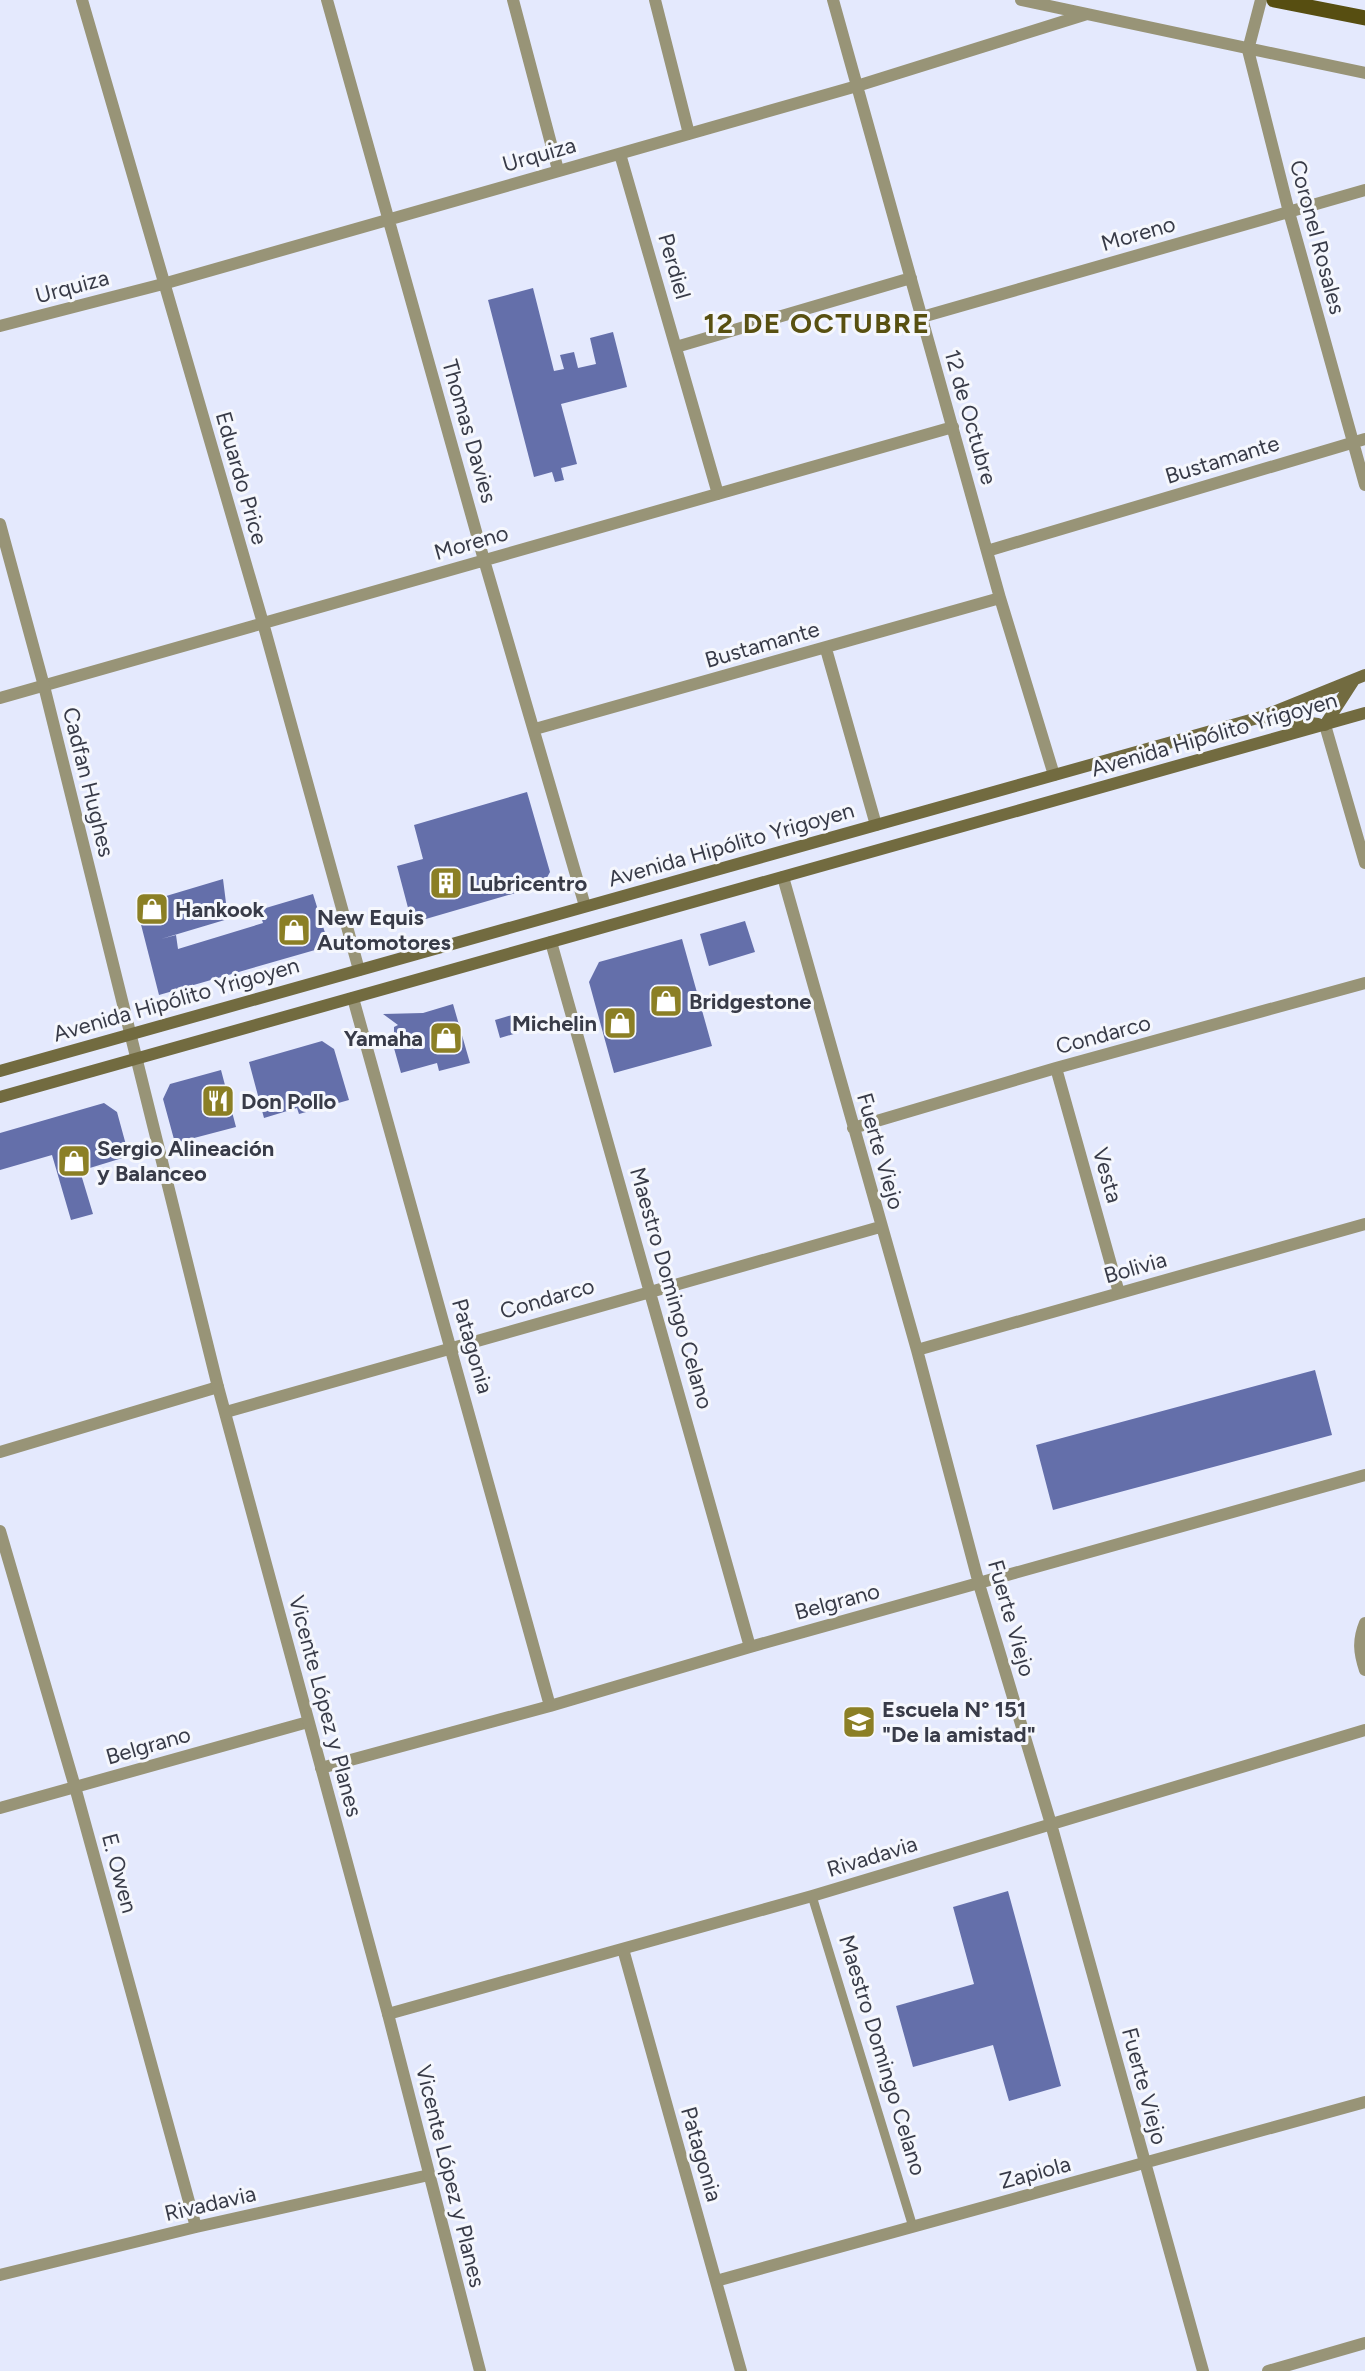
<svg xmlns="http://www.w3.org/2000/svg" width="1365" height="2371" font-family="Figtree,sans-serif">
<style>
.building{fill:#646faa}
.lines{fill:none;stroke-linecap:round;stroke-linejoin:round}
.service{stroke:#989477;stroke-width:9}
.minor{stroke:#989477;stroke-width:12}
.tertiary{stroke:#989477;stroke-width:12}
.secondary{stroke:#726b40;stroke-width:12}
.primary{stroke:#574e11;stroke-width:15}
.labels{text-anchor:middle;stroke-width:6;stroke-linejoin:round;paint-order:stroke}
.street-label{font-size:22px;fill:#383b48;stroke:#f5f7fd}
.poi-label{font-size:22px;font-weight:bold;fill:#383b48;stroke:#f5f7fd;text-anchor:start}
.district-label{font-size:28px;font-weight:bold;letter-spacing:1.5px;fill:#585011;stroke:#f5f7fd}
</style>
<rect width="100%" height="100%" fill="#e4e9fd"/>
<!-- building -->
<path class="building" d="M533,288L554,371L564,369L560,355L574,352L578,368L596,364L590,338L613,332L627,387L561,404L577,464L561,468L564,480L555,482L552,472L534,477L488,300Z
M527,792L550,872L543,885L412,923L397,866L423,859L414,825Z
M223,879L228,919L161,939L176,935L178,949L263,923L259,910L313,894L326,936L322,948L159,995L136,905Z
M745,921L755,952L709,966L700,934Z
M682,939L712,1046L614,1073L589,982L599,962Z
M453,1004L470,1063L439,1071L437,1063L401,1073L390,1034L394,1032V1027L398,1025L383,1014L423,1013Z
M512,1015L517,1033L500,1038L495,1020Z
M322,1041L334,1049L349,1100L299,1114L297,1108L264,1118L249,1062Z
M221,1070L236,1127L175,1143L163,1099L170,1084Z
M104,1103L117,1112L129,1156L80,1171L93,1214L71,1220L52,1155L0,1170V1133Z
M1315,1370L1332,1435L1053,1510L1036,1445Z
M1008,1891L1061,2086L1009,2101L993,2045L913,2067L896,2006L974,1984L953,1907Z"/>
<g class="lines">
<!-- service -->
<path class="service" d="M812,1896L913,2227"/>
<!-- minor -->
<path class="minor" d="M82,0L263,623L359,970
M327,0L484,560L585,906
M513,0L558,170
M655,0L689,134
M833,0L1000,598L1054,775
M1021,0L1365,73
M1261,0L1248,50L1289,212L1365,485
M620,154L718,494
M922,317L1365,190
M0,326L163,284L857,86L1087,14
M676,347L911,278
M987,551L1365,439
M826,649L876,825
M0,698L953,427
M535,729L1000,598
M783,877L917,1350L979,1584L1051,1824L1203,2371
M551,942L750,1647
M353,998L550,1706
M1056,1068L1119,1293
M853,1128L1056,1068L1365,983
M917,1350L1365,1224
M226,1412L880,1227
M0,1452L218,1387
M0,1531L75,1787L196,2227
M1365,1623C1358,1640 1359,1652 1365,1670
M321,1768L550,1706L750,1647L1365,1475
M0,1808L308,1722
M623,1949L741,2371
M388,2014L812,1896L1365,1730
M0,2275L196,2227L429,2175
M716,2281L1365,2102
M1268,2371L1365,2343"/>
<!-- tertiary -->
<path class="tertiary" d="M0,524L44,686L218,1387L388,2014L480,2371
M1325,725L1365,863"/>
<!-- secondary -->
<path class="secondary" d="M1263,717L1318,724
M1325,725L1354,680
M0,1071L1261,717L1365,675
M0,1097L1365,713"/>
<!-- primary -->
<path class="primary" d="M1274,0L1365,18"/>
</g>
<!-- icons -->
<defs>
<g id="building-square" transform="scale(1.725)"><rect x="-9" y="-9" width="18" height="18" rx="4" fill="#8b7f25" stroke="#f5f7fd"/><path d="M-4-6H4V6H1V3H-1V6H-4ZM-2.5-4.3h1.7v1.8h-1.7ZM.8-4.3h1.7v1.8H.8ZM-2.5-1h1.7V.8h-1.7ZM.8-1h1.7V.8H.8Z" fill="#fff"/></g>
<g id="shop-square" transform="scale(1.725)"><rect x="-9" y="-9" width="18" height="18" rx="4" fill="#8b7f25" stroke="#f5f7fd"/><path d="M-5-2.5h2.3a2.7 3.5 0 0 1 5.4 0H5L5.5 6h-11ZM-1.5-2.5h3a1.5 2.3 0 0 0-3 0Z" fill="#fff"/></g>
<g id="restaurant-square" transform="scale(1.725)"><rect x="-9" y="-9" width="18" height="18" rx="4" fill="#8b7f25" stroke="#f5f7fd"/><path d="M-5-6h1v4h1v-4h1v4h1v-4h1v5L-1.5 .5V6h-2V.5L-5-1ZM5-6V6H3V1.5H1.5Q1.5-4 5-6Z" fill="#fff"/></g>
<g id="school-square" transform="scale(1.725)"><rect x="-9" y="-9" width="18" height="18" rx="4" fill="#8b7f25" stroke="#f5f7fd"/><path d="M0-5L7-2L0 1L-7-2ZM-4 1L0 2.5L4 1V4Q0 6-4 4Z" fill="#fff"/></g>
</defs>
<g fill-rule="evenodd">
<use href="#building-square" x="446" y="883"/>
<use href="#shop-square" x="152" y="909"/>
<use href="#shop-square" x="294" y="930"/>
<use href="#shop-square" x="666" y="1001"/>
<use href="#shop-square" x="620" y="1023"/>
<use href="#shop-square" x="446" y="1038"/>
<use href="#restaurant-square" x="218" y="1101"/>
<use href="#shop-square" x="74" y="1161"/>
<use href="#school-square" x="859" y="1722"/>
</g>
<g class="labels">
<!-- street labels -->
<g class="street-label">
<text transform="translate(539 154) rotate(-16)" y="8">Urquiza</text>
<text transform="translate(1138 233) rotate(-16)" y="8">Moreno</text>
<text transform="translate(1318 237) rotate(75)" y="8">Coronel Rosales</text>
<text transform="translate(675 266) rotate(74)" y="8">Perdiel</text>
<text transform="translate(72 286) rotate(-15)" y="8">Urquiza</text>
<text transform="translate(971 417) rotate(74)" y="8">12 de Octubre</text>
<text transform="translate(470 431) rotate(74)" y="8">Thomas Davies</text>
<text transform="translate(1222 459) rotate(-17)" y="8">Bustamante</text>
<text transform="translate(242 478) rotate(74)" y="8">Eduardo Price</text>
<text transform="translate(471 542) rotate(-16)" y="8">Moreno</text>
<text transform="translate(762 644) rotate(-16)" y="8">Bustamante</text>
<text transform="translate(1214 734) rotate(-16)" y="8">Avenida Hipólito Yrigoyen</text>
<text transform="translate(89 782) rotate(76)" y="8">Cadfan Hughes</text>
<text transform="translate(731 844) rotate(-16)" y="8">Avenida Hipólito Yrigoyen</text>
<text transform="translate(176 999) rotate(-16)" y="8">Avenida Hipólito Yrigoyen</text>
<text transform="translate(1103 1034) rotate(-15)" y="8">Condarco</text>
<text transform="translate(881 1151) rotate(74)" y="8">Fuerte Viejo</text>
<text transform="translate(1108 1175) rotate(74)" y="8">Vesta</text>
<text transform="translate(1135 1267) rotate(-16)" y="8">Bolivia</text>
<text transform="translate(672 1288) rotate(74)" y="8">Maestro Domingo Celano</text>
<text transform="translate(547 1298) rotate(-16)" y="8">Condarco</text>
<text transform="translate(473 1346) rotate(74)" y="8">Patagonia</text>
<text transform="translate(837 1601) rotate(-15)" y="8">Belgrano</text>
<text transform="translate(1012 1618) rotate(74)" y="8">Fuerte Viejo</text>
<text transform="translate(326 1706) rotate(75)" y="8">Vicente López y Planes</text>
<text transform="translate(148 1745) rotate(-16)" y="8">Belgrano</text>
<text transform="translate(872 1856) rotate(-17)" y="8">Rivadavia</text>
<text transform="translate(120 1873) rotate(75)" y="8">E. Owen</text>
<text transform="translate(883 2055) rotate(73)" y="8">Maestro Domingo Celano</text>
<text transform="translate(1145 2086) rotate(75)" y="8">Fuerte Viejo</text>
<text transform="translate(702 2154) rotate(74)" y="8">Patagonia</text>
<text transform="translate(1035 2172) rotate(-15)" y="8">Zapiola</text>
<text transform="translate(451 2176) rotate(76)" y="8">Vicente López y Planes</text>
<text transform="translate(210 2203) rotate(-13)" y="8">Rivadavia</text>
</g>
<!-- poi labels -->
<g class="poi-label">
<text x="469" y="891">Lubricentro</text>
<text x="175" y="917">Hankook</text>
<text x="317" y="925">New Equis<tspan x="317" dy="25">Automotores</tspan></text>
<text x="689" y="1009">Bridgestone</text>
<text x="597" y="1031" text-anchor="end">Michelin</text>
<text x="423" y="1046" text-anchor="end">Yamaha</text>
<text x="241" y="1109">Don Pollo</text>
<text x="97" y="1156">Sergio Alineación<tspan x="97" dy="25">y Balanceo</tspan></text>
<text x="882" y="1717">Escuela N° 151<tspan x="882" dy="25">"De la amistad"</tspan></text>
</g>
<!-- district labels -->
<g class="district-label">
<text x="817" y="333">12 DE OCTUBRE</text>
</g>
</g>
</svg>
